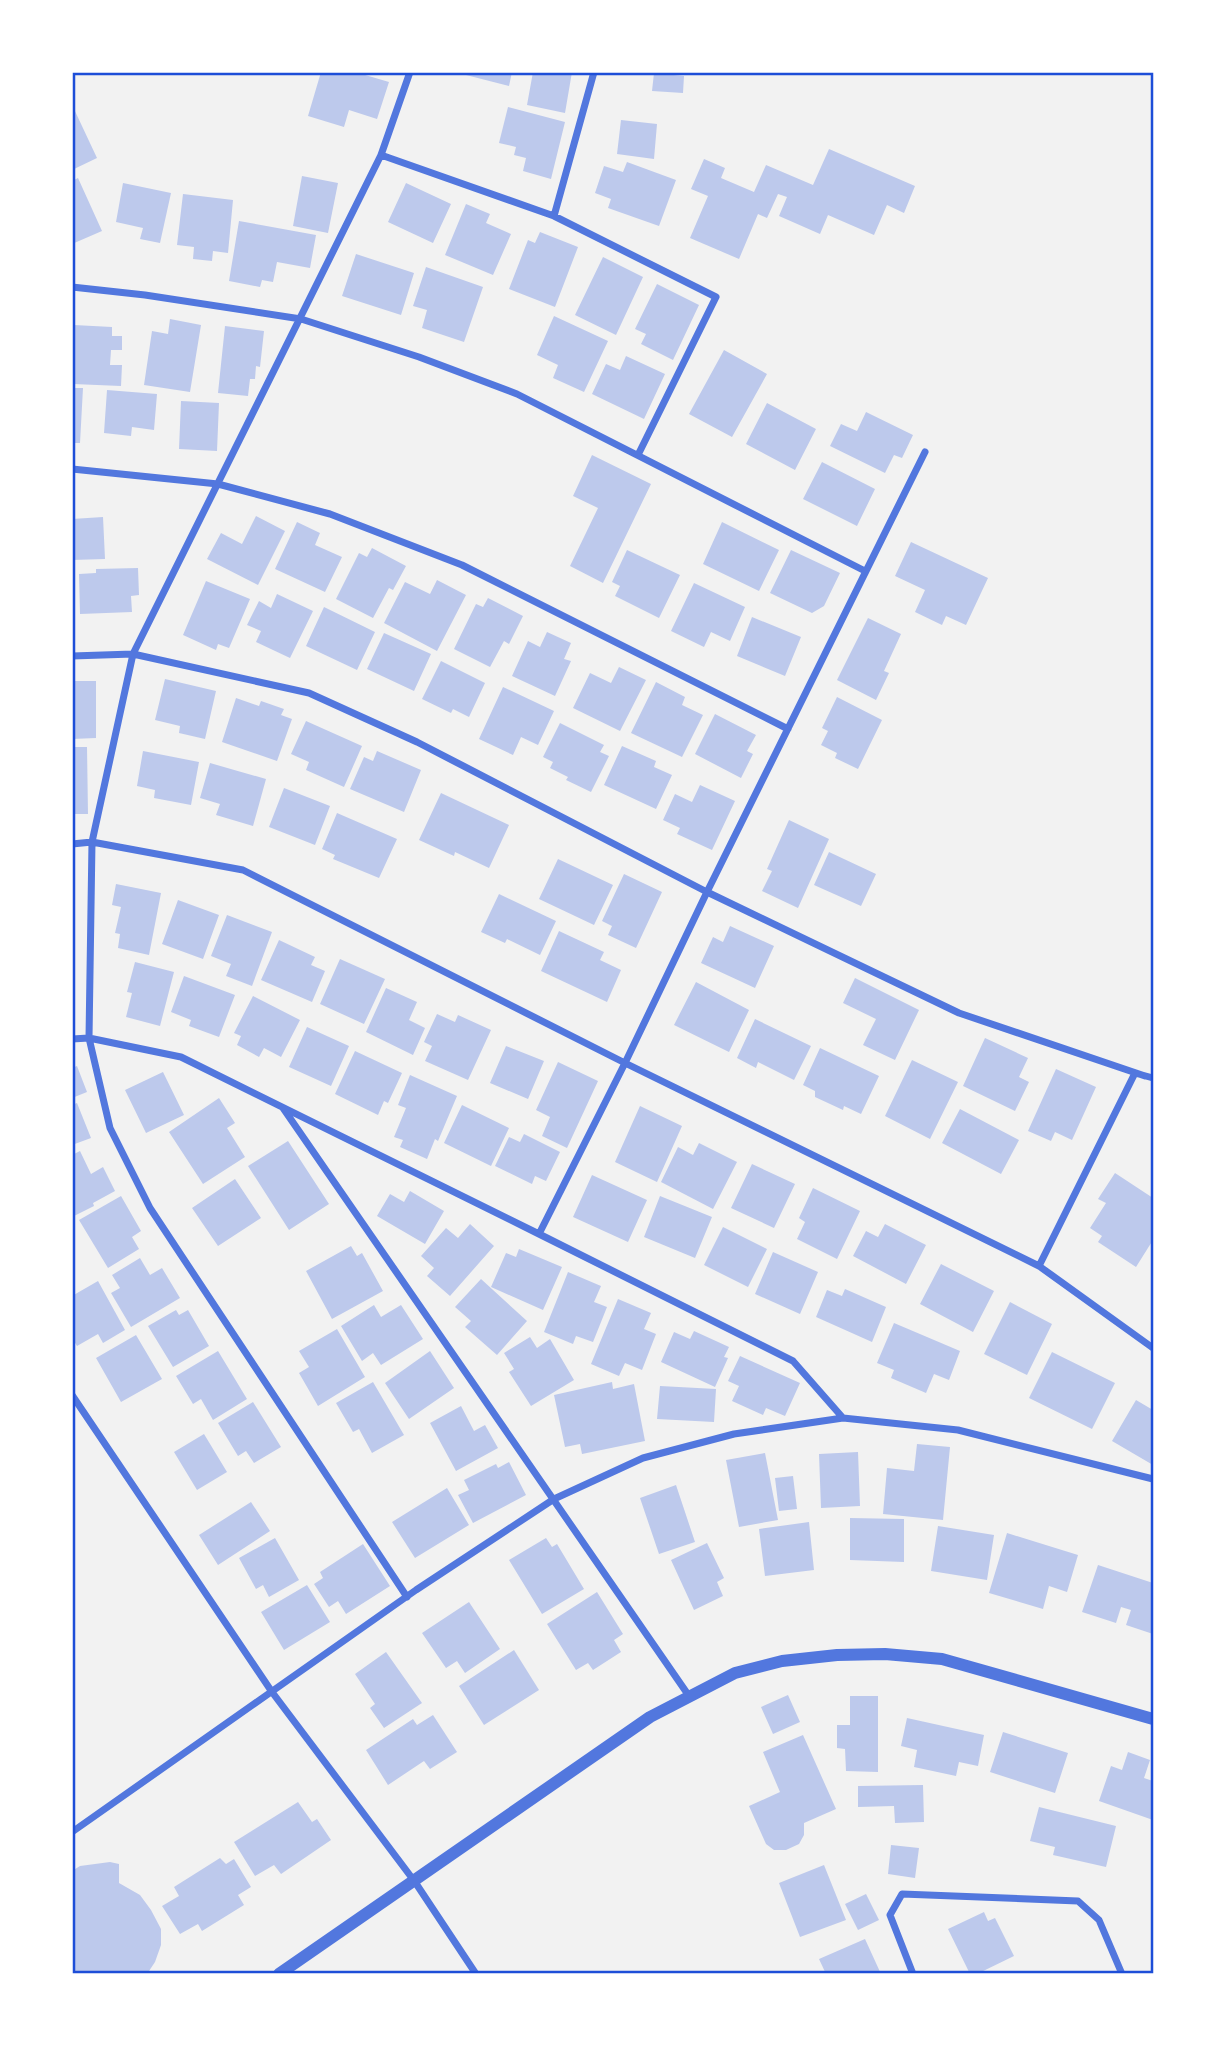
<svg xmlns="http://www.w3.org/2000/svg" width="1225" height="2046" font-family="Karla,sans-serif">
<style>
.building{fill:#bdc9ec}
.lines{fill:none;stroke-linecap:round;stroke-linejoin:round}
.minor{stroke:#5277de;stroke-width:7}
.tertiary{stroke:#5277de;stroke-width:12}
.neatline{fill:none;stroke:#1d4ed8;stroke-width:2.5}
</style>
<rect width="100%" height="100%" fill="#f2f2f2"/>
<!-- building -->
<path class="building" d="M321,72H355L389,82L377,119L349,110L344,127L308,116Z
M467,72H512L509,86L466,75Z
M533,72H572L565,113L527,105Z
M654,73L684,76L683,93L652,91Z
M508,107L565,122L551,179L523,171L526,158L514,155L516,147L499,143Z
M74,109L97,158L72,170V110Z
M621,120L657,124L654,159L617,154Z
M829,149L915,186L904,213L887,205L874,235L828,215L820,234L779,216L787,197L778,194L767,218L758,214L739,259L690,238L708,196L691,189L704,159L725,168L721,178L754,192L766,165L813,185Z
M627,162L676,180L659,226L608,208L611,199L595,193L604,166L623,172Z
M302,176L338,183L328,233L293,226Z
M78,178L102,231L72,244V181Z
M123,183L171,193L160,243L140,239L143,228L116,222Z
M406,183L451,204L433,243L388,222Z
M183,194L233,200L228,253L213,251L212,261L193,259L194,247L177,245Z
M466,204L490,214L486,223L511,234L493,275L445,255Z
M239,221L316,235L310,268L277,262L273,282L262,280L260,287L229,281Z
M540,232L578,247L555,307L509,289L528,240L535,243Z
M356,254L414,273L401,315L342,296Z
M603,257L643,277L616,335L575,315Z
M426,267L483,287L464,342L422,328L427,310L413,306Z
M657,284L699,305L673,360L641,344L646,334L635,329Z
M554,316L608,341L584,392L553,378L558,365L537,355Z
M170,319L201,325L190,392L144,385L152,331L168,334Z
M74,325L112,327V336H122V350H111L110,365H122L121,386L73,384Z
M225,326L264,331L260,367L256,366L255,379H250L248,396L218,393Z
M724,350L767,374L732,437L689,414Z
M626,356L665,374L644,419L592,394L606,364L620,370Z
M72,388H83L80,443H72Z
M107,390L157,394L154,430L132,427L131,436L104,433Z
M181,401L219,403L217,451L179,449Z
M767,403L816,429L795,470L746,444Z
M866,412L913,435L902,458L894,455L885,473L830,446L841,424L857,431Z
M592,455L651,484L603,583L570,566L598,508L573,496Z
M822,462L875,489L857,526L803,499Z
M256,516L285,531L258,585L207,559L221,533L242,544Z
M103,517L105,559L72,560V519Z
M297,522L320,533L315,545L342,557L325,592L275,569Z
M722,522L779,550L759,591L703,564Z
M911,542L988,578L966,625L946,616L942,625L915,612L925,590L895,576Z
M372,548L406,566L393,590L389,588L373,618L336,599L359,553L367,557Z
M627,550L680,575L659,618L615,596L620,586L612,582Z
M791,550L840,573L824,606L812,613L770,593Z
M138,568L139,595L131,596L132,612L80,614L79,574L96,573V569Z
M437,580L466,595L437,651L384,623L405,582L430,594Z
M206,581L250,599L229,648L218,644L216,650L183,635Z
M694,583L745,607L730,641L711,632L704,647L671,631Z
M277,594L313,611L290,658L256,642L261,631L247,625L259,601L271,608Z
M488,598L523,616L509,644L504,641L490,667L454,649L476,604L483,607Z
M324,607L375,632L357,670L306,646Z
M752,617L801,637L785,676L737,656Z
M868,618L901,634L884,671L889,673L876,700L837,680Z
M547,632L571,643L564,659L571,661L555,696L512,676L528,641L540,647Z
M384,633L431,654L414,691L367,669Z
M441,661L485,683L469,717L453,709L451,713L422,699Z
M619,667L646,680L620,731L573,708L590,673L611,683Z
M165,679L216,691L205,739L179,733L180,726L155,720Z
M72,681H96V738L72,739Z
M656,682L685,697L682,705L703,715L682,757L631,733Z
M503,687L554,711L538,745L521,737L513,755L479,739Z
M837,697L882,720L858,769L835,758L837,753L821,745L828,731L822,728Z
M236,698L259,706L261,701L284,709L281,715L292,719L277,761L222,742Z
M715,714L756,735L747,751L753,754L741,778L695,754Z
M306,721L362,746L344,787L306,770L309,762L291,754Z
M560,723L604,745L600,752L609,756L591,792L566,780L568,777L550,768L553,762L543,757Z
M622,746L656,761L654,767L672,775L656,809L604,785Z
M72,747H87L88,814H72Z
M143,751L199,762L191,805L154,798L155,790L137,786Z
M377,751L421,770L404,812L350,789L364,757L373,761Z
M210,763L266,779L253,826L216,815L220,804L200,798Z
M700,785L735,801L712,850L677,834L680,828L663,820L675,794L692,802Z
M284,788L330,806L315,845L269,827Z
M441,793L509,825L489,868L455,852L454,856L419,840Z
M337,813L397,839L379,878L333,859L335,855L322,849Z
M789,820L829,839L798,908L762,891L772,871L767,869Z
M829,852L876,874L861,906L814,885Z
M558,859L613,885L594,925L539,899Z
M624,874L662,892L636,948L608,935L612,926L602,921Z
M116,884L161,893L149,955L118,948L120,934L115,933L121,907L112,905Z
M499,894L556,921L540,955L507,939L505,943L481,932Z
M178,900L219,915L203,959L162,944Z
M227,915L272,932L252,986L226,976L231,964L211,956Z
M730,926L774,946L755,988L701,963L713,937L723,942Z
M559,931L604,952L600,960L621,970L607,1002L541,971Z
M279,940L315,957L311,965L325,971L312,1002L261,980Z
M340,959L385,979L364,1024L320,1004Z
M135,962L174,972L160,1026L126,1017L132,993L127,992Z
M184,976L235,995L219,1037L189,1026L191,1020L171,1012Z
M855,978L919,1010L895,1060L863,1045L876,1019L843,1003Z
M696,982L749,1010L729,1052L674,1025Z
M386,988L417,1002L409,1020L425,1028L413,1055L366,1032Z
M253,996L300,1020L281,1057L264,1048L259,1057L237,1045L241,1036L234,1033Z
M437,1014L455,1022L458,1015L491,1030L468,1080L425,1061L432,1046L424,1042Z
M755,1019L811,1046L794,1080L758,1062L756,1068L737,1058Z
M307,1027L349,1046L331,1086L289,1067Z
M985,1038L1028,1058L1019,1077L1029,1082L1015,1111L963,1086Z
M506,1046L544,1061L528,1099L490,1083Z
M820,1048L879,1076L861,1114L844,1106L843,1110L815,1097V1091L803,1085Z
M355,1051L402,1073L388,1103L384,1101L378,1115L335,1094Z
M912,1060L958,1082L930,1139L885,1116Z
M558,1062L598,1081L567,1148L542,1136L550,1117L536,1110Z
M77,1066L87,1092L72,1098V1068Z
M1056,1069L1096,1087L1072,1140L1055,1132L1051,1141L1028,1131Z
M163,1072L184,1115L146,1133L125,1090Z
M410,1075L457,1096L438,1141L435,1139L427,1159L400,1147L403,1140L394,1137L406,1108L398,1105Z
M219,1098L235,1123L227,1128L245,1157L203,1184L169,1132Z
M77,1103L91,1138L72,1145V1105Z
M462,1105L509,1128L491,1166L444,1143Z
M640,1106L682,1126L657,1182L615,1162Z
M960,1109L1019,1140L1001,1174L942,1143Z
M524,1134L560,1152L546,1181L535,1176L532,1184L495,1166L509,1137L520,1142Z
M288,1141L329,1204L289,1230L248,1166Z
M699,1143L737,1162L713,1209L661,1182L678,1147L693,1155Z
M80,1151L91,1174L103,1167L115,1191L93,1203L94,1206L72,1217V1155Z
M752,1164L795,1184L774,1228L731,1208Z
M1115,1173L1153,1198V1240L1136,1267L1098,1242L1102,1236L1090,1228L1106,1203L1098,1199Z
M592,1175L647,1200L628,1242L573,1217Z
M235,1179L261,1218L218,1246L192,1208Z
M813,1188L860,1211L837,1259L797,1239L805,1222L799,1218Z
M410,1191L444,1211L425,1244L377,1216L390,1194L404,1202Z
M121,1196L141,1231L132,1237L139,1249L108,1268L79,1220Z
M660,1196L712,1217L695,1258L644,1237Z
M470,1224L494,1246L450,1296L427,1276L434,1268L421,1256L446,1228L458,1238Z
M885,1224L926,1245L906,1284L853,1256L866,1231L878,1237Z
M723,1227L767,1249L748,1287L704,1265Z
M351,1246L357,1256L362,1253L383,1291L332,1319L306,1271Z
M519,1249L562,1267L543,1310L491,1287L506,1253L516,1257Z
M773,1252L818,1272L800,1314L755,1294Z
M140,1258L150,1275L162,1268L180,1298L131,1327L111,1293L120,1288L112,1275Z
M941,1264L994,1291L973,1332L920,1304Z
M568,1272L601,1286L594,1302L607,1307L593,1342L576,1336L573,1344L544,1332Z
M481,1279L527,1321L497,1355L465,1327L471,1321L455,1307Z
M98,1281L125,1330L103,1343L98,1334L77,1346L72,1338V1296Z
M845,1289L886,1307L872,1342L816,1317L827,1290L842,1296Z
M618,1299L651,1313L644,1329L656,1334L642,1370L625,1363L619,1376L591,1364Z
M1010,1302L1052,1324L1027,1375L984,1354Z
M374,1305L381,1317L401,1305L423,1339L381,1365L373,1353L362,1361L341,1326Z
M176,1310L179,1315L188,1310L209,1346L173,1367L148,1326Z
M894,1323L960,1351L949,1380L934,1374L926,1393L891,1378L894,1370L877,1363Z
M337,1329L365,1377L318,1406L299,1373L309,1367L299,1351Z
M694,1331L729,1347L724,1357L728,1358L715,1387L661,1362L674,1332L690,1339Z
M136,1335L162,1379L121,1402L96,1358Z
M530,1337L537,1348L550,1339L574,1380L531,1406L509,1372L514,1369L504,1353Z
M218,1351L247,1399L213,1420L201,1399L193,1404L176,1376Z
M430,1351L454,1388L409,1419L385,1383Z
M1052,1352L1115,1383L1092,1429L1029,1398Z
M740,1356L800,1383L785,1416L766,1408L763,1415L732,1401L739,1386L728,1381Z
M373,1382L404,1435L372,1453L359,1429L353,1432L336,1403Z
M612,1382L613,1389L634,1384L645,1441L582,1454L580,1444L565,1447L554,1395Z
M660,1386L716,1389L714,1422L657,1419Z
M1136,1400L1153,1410V1465L1112,1441Z
M253,1402L281,1447L254,1463L246,1451L238,1456L218,1423Z
M461,1406L474,1431L485,1425L498,1448L456,1471L430,1423Z
M204,1434L227,1472L197,1490L174,1452Z
M917,1444L950,1447L943,1520L883,1514L887,1468L914,1471Z
M858,1452L860,1506L821,1508L819,1454Z
M765,1453L778,1520L739,1527L726,1460Z
M509,1462L526,1495L473,1523L458,1495L469,1490L464,1480L496,1464L498,1468Z
M793,1476L797,1509L779,1511L775,1478Z
M676,1485L695,1542L659,1554L640,1498Z
M447,1488L469,1525L415,1558L392,1522Z
M251,1502L270,1531L218,1565L199,1535Z
M850,1518L904,1519V1562L850,1560Z
M809,1522L814,1570L765,1576L759,1529Z
M938,1526L994,1535L987,1580L931,1571Z
M1007,1533L1078,1555L1067,1592L1049,1586L1043,1609L989,1593Z
M275,1538L299,1580L269,1597L263,1585L256,1589L239,1558Z
M546,1538L552,1547L557,1544L584,1589L542,1614L509,1560Z
M707,1543L724,1578L717,1582L723,1596L694,1610L671,1560Z
M363,1544L390,1586L346,1614L338,1601L329,1607L314,1584L323,1578L320,1572Z
M1098,1565L1153,1583V1634L1126,1625L1131,1610L1121,1607L1116,1623L1082,1612Z
M307,1585L330,1622L284,1650L261,1612Z
M597,1592L623,1634L614,1640L621,1652L593,1670L588,1663L576,1670L547,1624Z
M469,1602L500,1649L465,1673L457,1661L446,1668L422,1633Z
M514,1650L539,1690L484,1725L459,1686Z
M386,1652L422,1703L384,1728L370,1708L375,1704L355,1674Z
M788,1695L800,1722L773,1734L761,1707Z
M850,1696H878V1772L846,1771L845,1749L837,1748V1725H850Z
M433,1715L457,1752L430,1769L424,1761L388,1785L366,1750L413,1719L417,1725Z
M907,1718L984,1735L978,1766L959,1762L956,1776L914,1767L917,1750L901,1746Z
M1003,1732L1068,1753L1055,1793L990,1772Z
M803,1735L836,1809L804,1823V1835L799,1844L786,1850H774L766,1844L749,1806L780,1792L763,1752Z
M1128,1752L1150,1760L1144,1778L1153,1781V1820L1099,1801L1111,1766L1122,1770Z
M923,1785L924,1822L895,1823L894,1806L858,1807V1786Z
M298,1802L312,1822L317,1819L331,1840L281,1874L274,1865L255,1876L234,1842Z
M1039,1807L1116,1826L1106,1867L1053,1855L1055,1847L1030,1841Z
M891,1845L919,1848L915,1878L888,1874Z
M220,1858L226,1864L234,1859L251,1887L238,1895L244,1905L202,1931L198,1924L180,1934L162,1906L179,1896L174,1887Z
M110,1862L119,1864V1883L140,1895L151,1910L161,1929V1945L155,1962L147,1974H72V1871L80,1866Z
M824,1865L846,1920L800,1937L779,1883Z
M866,1894L879,1920L858,1930L845,1904Z
M984,1912L988,1921L995,1918L1014,1956L977,1974H970L948,1929Z
M865,1939L881,1974H826L819,1959Z"/>
<g class="lines">
<!-- minor -->
<path class="minor" d="M410,72L381,155L554,216L716,297L638,455
M554,216L594,72
M72,287L145,295L301,319L419,357L517,394L865,571
M72,469L218,484L330,514L462,565L788,729
M72,656L133,654L309,693L417,742L707,892L925,452
M72,844L92,842L243,870L625,1063L1039,1266L1153,1348
M72,1039L89,1038L92,842L133,654L381,155
M283,1108L689,1696
M539,1234L793,1361L843,1418L958,1430L1153,1479
M1039,1266L1135,1073L1153,1078
M72,1395L272,1692L415,1882L476,1974
M407,1597L150,1208L110,1128L89,1038L181,1057L539,1234L625,1063L707,892L959,1013L1145,1076
M72,1832L416,1590L554,1499L643,1458L734,1434L843,1418
M913,1974L890,1915L902,1894L1078,1901L1099,1920L1122,1974"/>
<!-- tertiary -->
<path class="tertiary" d="M279,1974L650,1717L735,1673L782,1661L837,1655L885,1654L942,1659L1153,1719"/>
</g>
<!-- border -->
<rect width="1225" height="2046" fill="none" stroke="#ffffff" stroke-width="147"/>
<rect x="74" y="74" width="1078" height="1898" class="neatline"/>
</svg>
